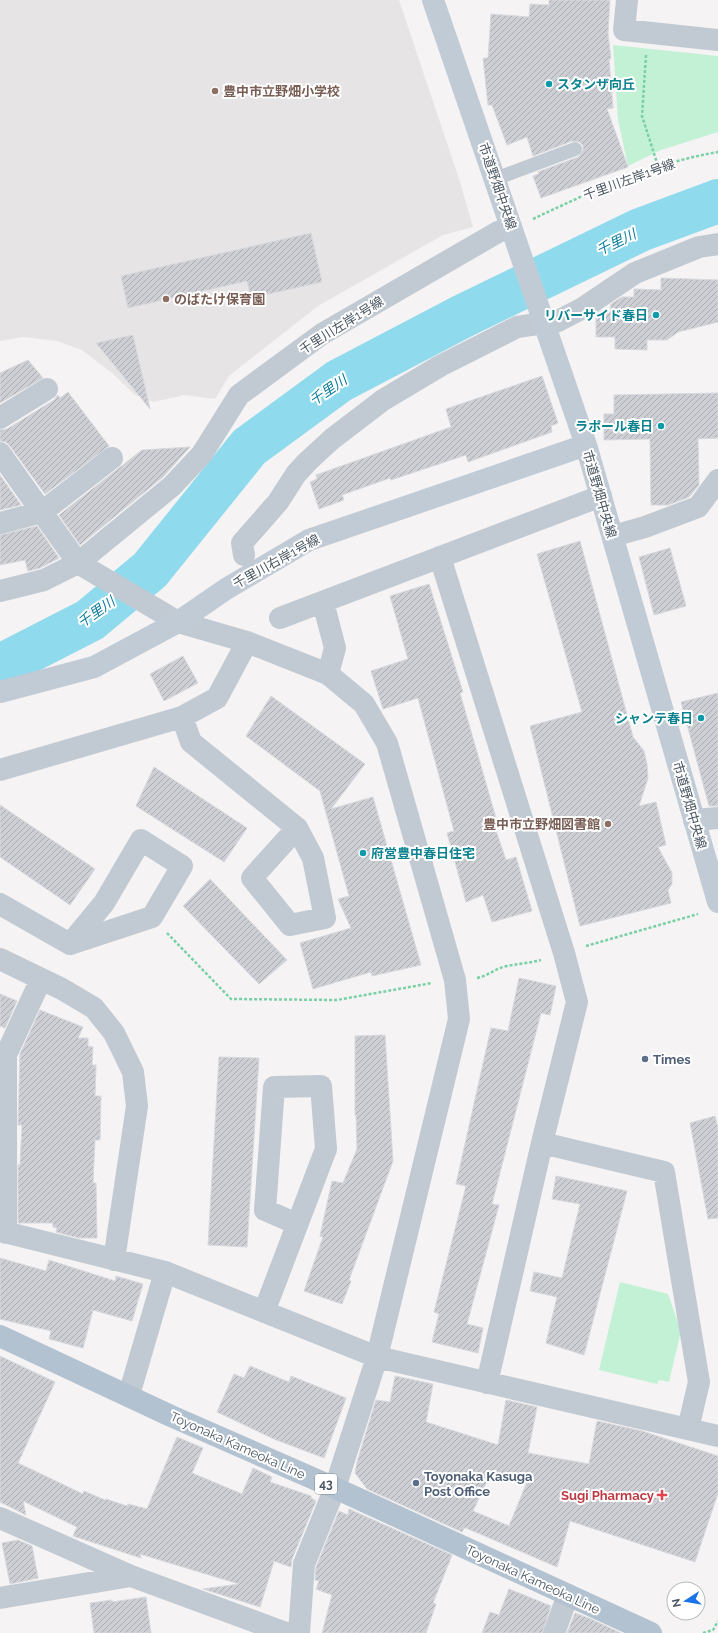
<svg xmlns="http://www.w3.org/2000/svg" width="718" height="1633" font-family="Raleway,'Noto Sans JP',sans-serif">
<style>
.education{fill:#e6e4e5}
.green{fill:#c3f1d5}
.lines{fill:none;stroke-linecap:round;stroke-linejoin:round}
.river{stroke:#90daee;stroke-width:44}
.building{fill:url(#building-hatch);stroke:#d7d9de;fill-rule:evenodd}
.path{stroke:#7ad0a6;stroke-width:2.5;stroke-dasharray:3 2;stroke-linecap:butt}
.lane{stroke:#c1cad2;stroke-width:14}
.street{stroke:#c1cad2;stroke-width:22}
.secondary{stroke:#c1cbd6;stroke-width:22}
.primary{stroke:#b3c2d1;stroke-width:22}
.culture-dot{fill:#0f9aa8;stroke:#fff;stroke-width:1.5}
.education-dot{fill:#8d6e63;stroke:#fff;stroke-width:1.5}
.service-dot{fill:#5c6f8a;stroke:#fff;stroke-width:1.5}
.health-dot{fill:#e0444e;stroke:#fff;stroke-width:1.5}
.labels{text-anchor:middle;stroke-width:4;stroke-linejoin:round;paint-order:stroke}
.shield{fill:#fff;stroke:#808990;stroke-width:1}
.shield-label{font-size:12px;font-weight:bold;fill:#4a5661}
.culture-label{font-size:13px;font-weight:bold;fill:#0d838f;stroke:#fff;text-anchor:end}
.education-label{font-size:13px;font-weight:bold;fill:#785e54;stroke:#fff;text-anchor:start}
.street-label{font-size:13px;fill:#4a5661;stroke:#fff}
.service-label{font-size:13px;font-weight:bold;fill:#4e5e75;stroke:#fff;text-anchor:start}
.health-label{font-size:13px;font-weight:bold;fill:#be3a42;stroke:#fff;text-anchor:end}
.water-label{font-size:14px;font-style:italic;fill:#0c7c9b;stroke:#fff}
</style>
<defs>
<pattern id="building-hatch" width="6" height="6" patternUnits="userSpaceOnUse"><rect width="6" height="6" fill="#cdcfd5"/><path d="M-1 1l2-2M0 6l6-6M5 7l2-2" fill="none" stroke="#a8abb0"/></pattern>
</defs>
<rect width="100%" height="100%" fill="#f5f3f3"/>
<!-- education -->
<path class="education" d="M0,0H399L460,182L473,227L443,235L318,306L229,376L215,399L185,395L153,402L135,395L112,373L82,350L57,341L23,337L0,341Z"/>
<!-- green -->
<path class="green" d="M613,45L718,56V132L661,150L628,166L618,120Z
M620,1282L668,1294L681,1331L669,1382L659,1380L657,1384L599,1370Z"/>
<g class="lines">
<!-- river -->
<path class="river" d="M0,664L8,662L90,620L150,570L249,447L339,381L463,316L640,230L718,201"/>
</g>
<!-- building -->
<path class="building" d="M549,0H610L608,34L611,59H609L613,108L607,109L628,167L541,198L533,176L539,174L538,172L578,157L583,151V146L580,142L572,141L533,156L527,137L507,145L492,105H488L483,58H488L491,14L529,17L530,4L549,5Z
M311,233L322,282L251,298L247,281L128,308L121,276Z
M661,278L718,280V322L678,332L667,340H647V350L615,349V337H596V314L600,311L610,312L611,304L622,297H634V289L661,290Z
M133,335L150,409L96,343Z
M28,360L43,378L0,403V373Z
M542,376L558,423L551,426L552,432L468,462L466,455L391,480L390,478L342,495L344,500L319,509L310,482L317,479L316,475L451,427L446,409Z
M68,392L109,446L45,494L10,446L6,442L0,441V430L7,429L54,400L58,395L60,398Z
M718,393V438L698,439L699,485L689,497L668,505H651L650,439L604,440V414H614V395Z
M190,447L163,477L80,545L59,515L142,450Z
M0,475L21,505L0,510Z
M37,526L59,558L40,568L28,571L25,560L0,565V535Z
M580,541L633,737L644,751L647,764L648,778L639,806L656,802L666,845L658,847L672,873V884L668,890L671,903L580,926L530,726L582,712L537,554Z
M670,548L686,606L654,615L639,557Z
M429,584L463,692L460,693L496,818L492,819L506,860L516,857L532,911L492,922L483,895L466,902L447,833L454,831L418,698L383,709L371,671L408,659L390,596Z
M183,656L198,683L164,701L150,674Z
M718,693V806H709L681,702Z
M271,696L365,764L331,809L373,797L421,965L372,976L371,972L313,989L300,943L351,928L338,899L349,896L320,791L246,736Z
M154,767L247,828L224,862L136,806Z
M0,805L95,869L70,905L0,857Z
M210,879L287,960L259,984L183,906Z
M519,978L556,986L550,1015L541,1013L492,1204L499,1205L467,1324L483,1328L478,1353L432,1342L439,1314L434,1312L466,1186L456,1184L491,1028L508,1031Z
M0,994L17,1001L5,1028L0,1026Z
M40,1010L83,1027L78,1038H88V1046L93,1047L92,1065H96L95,1096H101L100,1140H95L93,1183H96L97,1238H79L56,1232L57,1228L53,1227V1223H18V1165H20L22,1125H18L20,1054Z
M385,1035L393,1161L349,1280L351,1281L342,1304L304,1291L323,1237L320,1236L332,1181L343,1183L357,1149L356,1115H355V1036Z
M219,1057L259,1058L247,1247L208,1245Z
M715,1116L718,1128V1218L708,1219L690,1123Z
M556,1176L627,1191L584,1355L546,1343L557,1297L530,1291L534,1272L562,1278L580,1204L552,1199Z
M0,1258L46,1271L49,1260L115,1281L116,1276L143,1284L132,1321L93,1310L83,1348L49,1339L51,1331L0,1319Z
M0,1356L55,1382L18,1463L83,1494L84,1491L105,1500L106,1499L127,1506L128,1504L147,1509L177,1437L203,1448L192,1473L242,1494L253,1468L272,1477L270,1482L311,1496V1498L316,1501L292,1559L291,1567L274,1561L260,1607L203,1589L239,1584L140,1554L141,1558L73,1536L77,1527L23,1501L26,1515L0,1502Z
M250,1366L289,1382L291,1376L346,1398L324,1458L274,1439L217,1412L234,1374L244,1378Z
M395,1376L433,1384L426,1422L498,1445L506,1400L537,1407L528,1453L589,1464L597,1421L642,1431L718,1456V1493L695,1562L570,1521L557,1567L466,1528H464L462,1532L367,1489L355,1473L357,1462L376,1400L390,1402ZM491,1473L527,1482L509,1526L473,1511Z
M349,1509L452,1555L433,1603L436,1604L426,1633H322L332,1595L316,1589L319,1581L315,1580L316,1567L339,1511L348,1515Z
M18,1540L32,1546L38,1578L10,1584L2,1543Z
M509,1589L551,1606L542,1633H482L490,1612L499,1615Z
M146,1597L151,1633H94L90,1603L112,1600V1602Z
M575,1613L591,1619L621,1633H567Z"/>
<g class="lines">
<!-- path -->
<path class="path" d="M646,55L642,116L658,166
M533,219C592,191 653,163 718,152
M167,933L231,999L337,1000L432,983
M586,946L698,914
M477,978C488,976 496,968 507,966C518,964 529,963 541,960
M703,1633L713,1630L718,1621"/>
<!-- lane -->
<path class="lane" d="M495,179L575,149"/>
<!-- street -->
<path class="street" d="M627,0L624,30L718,40
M0,418L47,389
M0,453L78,563L178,622L247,642L328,674L364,704L387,743L455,980L459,1019L377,1357L335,1488L304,1564L299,1633
M0,523L42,512L112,458
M613,536L645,527L698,507L718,480
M244,555L242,543L278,502L296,474L307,462L332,439L383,400L440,366L517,327L558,321L583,308L635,273L699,247L718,244
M440,557L564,953L577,1002L542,1143L487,1383
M0,591L44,580L78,563L172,486L202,454L239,395L322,334L498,232L511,227
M323,602L335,648L328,674
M280,618L601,496
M182,717L191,742L297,828L313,858L325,918L290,925L252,878L297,828
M0,770L182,717L217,698L247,642
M694,820L718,818
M0,904L70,944L152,917L182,866L141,840L104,903L70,944
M0,959L62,989L94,1008L114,1033L133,1072L137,1106L114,1260
M542,1143L664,1172L699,1382L688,1429
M0,1231L165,1272L377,1357L718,1436
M6,1233V1055L41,979
M264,1312L326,1149L321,1086L274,1087L265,1210L297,1224
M129,1395L165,1272
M0,1518L131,1576L286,1633
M0,1598L131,1576
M554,1633L568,1595"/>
<!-- secondary -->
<path class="secondary" d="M433,0L586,445L718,902
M0,692L94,667L178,622L226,589L309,540L586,445"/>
<!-- primary -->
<path class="primary" d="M0,1336L171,1416L335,1488L651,1633"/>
</g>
<!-- markers -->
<g class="culture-dot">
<circle cx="549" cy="84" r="4"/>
<circle cx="656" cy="315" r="4"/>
<circle cx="661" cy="426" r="4"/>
<circle cx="701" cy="718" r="4"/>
<circle cx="363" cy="853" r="4"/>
</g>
<g class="education-dot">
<circle cx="215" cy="91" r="4"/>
<circle cx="166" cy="299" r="4"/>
<circle cx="608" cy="824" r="4"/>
</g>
<g class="service-dot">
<circle cx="645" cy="1059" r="4"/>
<circle cx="416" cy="1483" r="4"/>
</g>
<path class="health-dot" d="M660 1489h4v4h4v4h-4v4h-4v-4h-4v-4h4z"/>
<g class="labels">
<!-- shield labels -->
<rect class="shield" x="315" y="1474" width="22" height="20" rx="3"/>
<g class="shield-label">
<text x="326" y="1488">43</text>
</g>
<!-- culture labels -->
<g class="culture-label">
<text x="557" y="89" text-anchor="start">スタンザ向丘</text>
<text x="648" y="320">リバーサイド春日</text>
<text x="653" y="431">ラポール春日</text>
<text x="693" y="723">シャンテ春日</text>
<text x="371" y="858" text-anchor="start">府営豊中春日住宅</text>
</g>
<!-- education labels -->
<g class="education-label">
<text x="223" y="96">豊中市立野畑小学校</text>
<text x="174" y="304">のばたけ保育園</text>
<text x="600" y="829" text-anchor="end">豊中市立野畑図書館</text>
</g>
<!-- street labels -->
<g class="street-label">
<text transform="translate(629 179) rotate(-20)" y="5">千里川左岸1号線</text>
<text transform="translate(498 186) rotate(71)" y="5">市道野畑中央線</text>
<text transform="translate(341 325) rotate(-32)" y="5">千里川左岸1号線</text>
<text transform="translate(600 494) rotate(74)" y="5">市道野畑中央線</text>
<text transform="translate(276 561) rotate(-29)" y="5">千里川右岸1号線</text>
<text transform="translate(690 805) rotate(74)" y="5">市道野畑中央線</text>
<text transform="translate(238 1445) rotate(24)" y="5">Toyonaka Kameoka Line</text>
<text transform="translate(533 1579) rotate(25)" y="5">Toyonaka Kameoka Line</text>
</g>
<!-- service labels -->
<g class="service-label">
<text x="653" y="1064">Times</text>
<text x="424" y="1481">Toyonaka Kasuga<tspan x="424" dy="15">Post Office</tspan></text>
</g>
<!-- health labels -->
<g class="health-label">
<text x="654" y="1500">Sugi Pharmacy</text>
</g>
<!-- water labels -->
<g class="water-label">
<text transform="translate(616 242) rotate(-26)" y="5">千里川</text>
<text transform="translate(328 390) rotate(-34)" y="5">千里川</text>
<text transform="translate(96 612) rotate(-35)" y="5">千里川</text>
</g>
</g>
<!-- north arrow -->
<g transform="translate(686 1601) rotate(258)"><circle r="19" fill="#ffffff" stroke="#b7bbc0"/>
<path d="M0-3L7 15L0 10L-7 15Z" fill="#1a73e8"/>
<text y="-6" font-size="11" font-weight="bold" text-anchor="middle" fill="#4a5661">N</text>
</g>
</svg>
